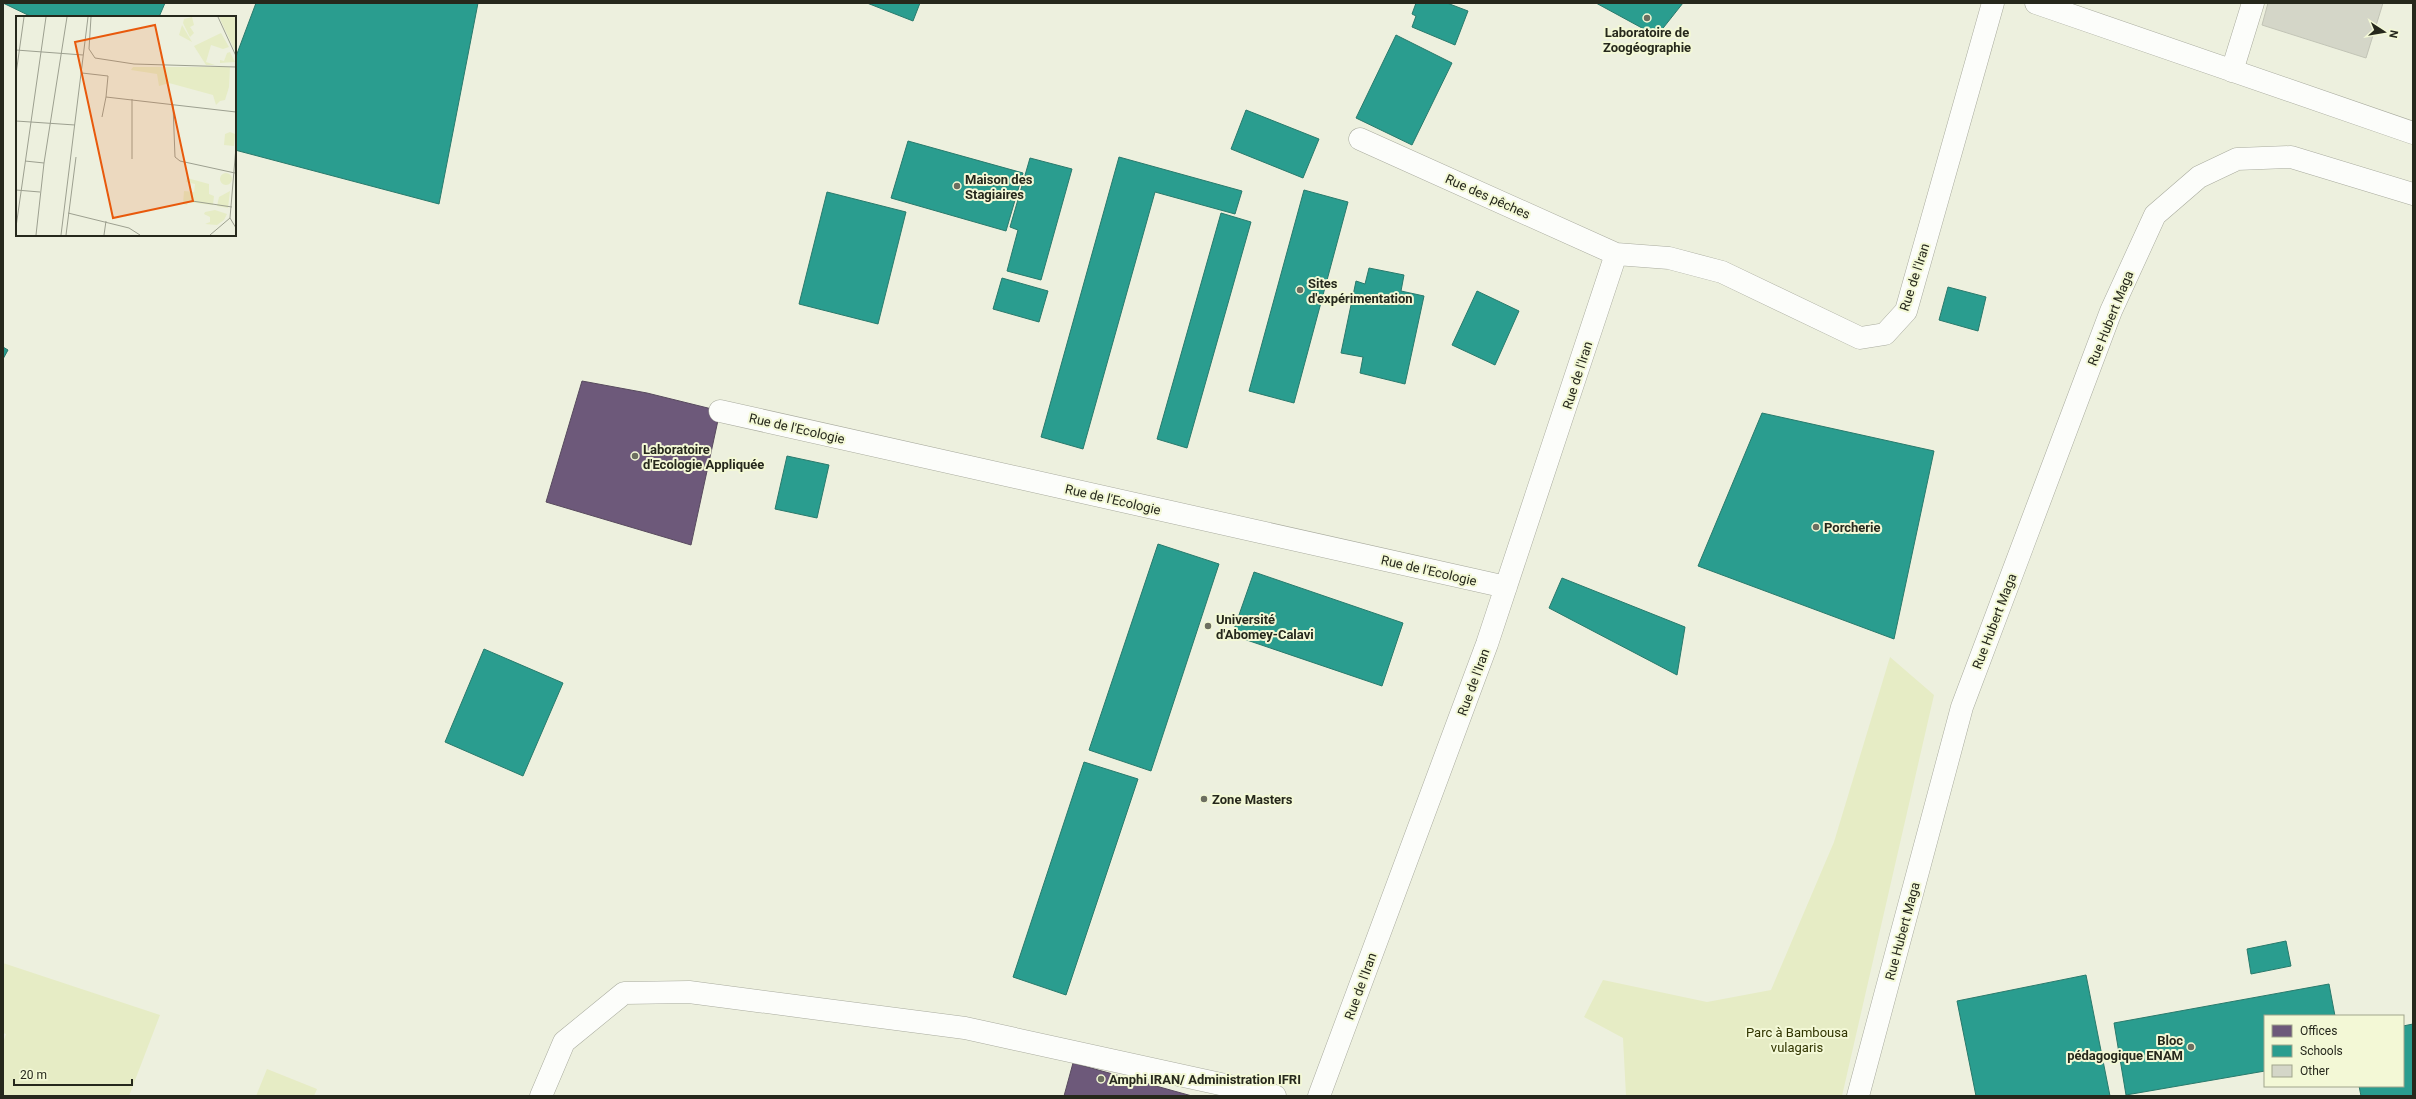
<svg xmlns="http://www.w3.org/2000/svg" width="2416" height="1099" font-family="Roboto,sans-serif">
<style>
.green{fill:#e6ecc5}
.offices{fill:#6d597a;stroke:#584a5e}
.schools{fill:#2a9d8f;stroke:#297a6c}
.building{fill:#d4d6c8;stroke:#c2c4b6}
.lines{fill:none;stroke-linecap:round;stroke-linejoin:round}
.service-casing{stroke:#a9ab9e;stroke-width:23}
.minor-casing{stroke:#a9ab9e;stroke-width:23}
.service{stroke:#fcfdfa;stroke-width:22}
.minor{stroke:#fcfdfa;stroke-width:22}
.poi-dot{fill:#6c6e60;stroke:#f3f8d6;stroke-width:1.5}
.labels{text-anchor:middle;stroke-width:4;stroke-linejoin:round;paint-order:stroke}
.poi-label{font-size:13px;font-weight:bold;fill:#26281c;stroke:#f3f8d6;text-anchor:start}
.street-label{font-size:13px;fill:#26281c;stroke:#f3f8d6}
.park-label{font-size:13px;fill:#313500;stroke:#f3f8d6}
.inset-road{fill:none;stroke:#9da090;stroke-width:1}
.view{fill:#e8590c;fill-opacity:0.15;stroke:#e8590c;stroke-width:2}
.inset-edge{fill:none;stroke:#26281c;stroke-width:2}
</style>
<rect width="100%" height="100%" fill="#edf0de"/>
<!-- green -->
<path class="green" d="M1890,657L1934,695L1842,1096H1626L1623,1038L1584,1017L1603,980L1707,1002L1771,990L1834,842Z
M3,963L160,1015L129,1096H3V1043L6,1034L3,1033Z
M267,1069L317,1089L314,1096H256Z"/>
<!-- offices -->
<path class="offices" d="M582,381L647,393L720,411L691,545L546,502Z
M1073,1063L1192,1096H1064Z"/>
<!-- schools -->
<path class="schools" d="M3,3H165L159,17H32Z
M256,3H478L439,204L235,150V59Z
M867,3H920L913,21Z
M1416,3H1447L1468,11L1455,45L1412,27L1416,16L1412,14Z
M1596,3H1683L1660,32L1653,34Z
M1396,35L1452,63L1412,145L1356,118Z
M1246,110L1319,139L1303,178L1231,149Z
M908,141L1023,173L1006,231L891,198Z
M1119,157L1242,191L1235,214L1155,192L1083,449L1041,437Z
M1030,158L1072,169L1041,280L1007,271L1018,230L1010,227Z
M1304,190L1348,202L1294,403L1249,391Z
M827,192L906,212L878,324L799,304Z
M1221,213L1251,222L1187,448L1157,439Z
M1369,268L1404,275L1401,291L1424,296L1405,384L1360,373L1363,357L1341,353L1356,281L1365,284Z
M1002,278L1048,291L1039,322L993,309Z
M1948,287L1986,297L1978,331L1939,320Z
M1477,291L1519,311L1495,365L1452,345Z
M3,347L8,350L3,359Z
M1762,413L1934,451L1894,639L1698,566Z
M787,456L829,465L817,518L775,509Z
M1158,544L1219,564L1151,771L1089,750Z
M1254,572L1403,623L1382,686L1232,635Z
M1562,578L1685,627L1677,675L1549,608Z
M484,649L563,683L523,776L445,742Z
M1084,762L1138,779L1066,995L1013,977Z
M2286,941L2291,966L2251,974L2247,949Z
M2086,975L2110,1096H1976L1957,1001Z
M2329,984L2335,1016H2265V1071L2126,1095L2114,1023Z
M2413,1024V1096H2361L2359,1086H2403V1026Z"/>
<!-- building -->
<path class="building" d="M2268,3H2383L2366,58L2262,25Z"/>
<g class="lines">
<!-- service casing -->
<g class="service-casing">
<path id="service" d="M1360,139L1616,254
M720,411L1506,587
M541,1096L564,1042L624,993L689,992L965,1028L1275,1096
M1319,1096L1487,644L1616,254L1669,258L1722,272L1860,338L1885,334L1906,311L1993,3
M1858,1096L1962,707L2111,311L2155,215L2199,177L2237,159L2291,157L2413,194"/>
</g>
<!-- minor casing -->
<g class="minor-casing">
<path id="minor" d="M2036,3L2413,133
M2232,71L2253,3"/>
</g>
<!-- service -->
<use href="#service" class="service"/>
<!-- minor -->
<use href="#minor" class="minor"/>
</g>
<!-- markers -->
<g class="poi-dot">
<circle cx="1647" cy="18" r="4"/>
<circle cx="957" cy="186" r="4"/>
<circle cx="1300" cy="290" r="4"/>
<circle cx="635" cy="456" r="4"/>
<circle cx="1816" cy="527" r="4"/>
<circle cx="1208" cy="626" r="4"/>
<circle cx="1204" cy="799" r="4"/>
<circle cx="2191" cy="1047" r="4"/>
<circle cx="1101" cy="1079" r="4"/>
</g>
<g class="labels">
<!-- poi labels -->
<g class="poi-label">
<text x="1647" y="37" text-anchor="middle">Laboratoire de<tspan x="1647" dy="15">Zoogéographie</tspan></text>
<text x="965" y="184">Maison des<tspan x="965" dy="15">Stagiaires</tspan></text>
<text x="1308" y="288">Sites<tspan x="1308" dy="15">d'expérimentation</tspan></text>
<text x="643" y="454">Laboratoire<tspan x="643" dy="15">d'Ecologie Appliquée</tspan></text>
<text x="1824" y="532">Porcherie</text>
<text x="1216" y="624">Université<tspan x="1216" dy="15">d'Abomey-Calavi</tspan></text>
<text x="1212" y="804">Zone Masters</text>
<text x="2183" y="1045" text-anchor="end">Bloc<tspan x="2183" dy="15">pédagogique ENAM</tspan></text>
<text x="1109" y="1084">Amphi IRAN/ Administration IFRI</text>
</g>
<!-- street labels -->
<g class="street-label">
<text transform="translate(1488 196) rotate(24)" y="5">Rue des pêches</text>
<text transform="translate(1914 277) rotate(-72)" y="5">Rue de l'Iran</text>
<text transform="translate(2110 318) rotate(-68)" y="5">Rue Hubert Maga</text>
<text transform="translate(1577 375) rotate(-72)" y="5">Rue de l'Iran</text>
<text transform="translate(797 428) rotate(13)" y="5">Rue de l'Ecologie</text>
<text transform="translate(1113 499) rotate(13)" y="5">Rue de l'Ecologie</text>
<text transform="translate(1429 570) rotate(13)" y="5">Rue de l'Ecologie</text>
<text transform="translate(1994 621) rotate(-69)" y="5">Rue Hubert Maga</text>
<text transform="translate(1473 682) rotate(-70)" y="5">Rue de l'Iran</text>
<text transform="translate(1902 931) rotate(-75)" y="5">Rue Hubert Maga</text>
<text transform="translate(1360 986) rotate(-70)" y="5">Rue de l'Iran</text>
</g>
<!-- park labels -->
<g class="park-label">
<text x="1797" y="1037">Parc à Bambousa<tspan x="1797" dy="15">vulagaris</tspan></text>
</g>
</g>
<!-- overview -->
<g transform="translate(16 16)">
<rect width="220" height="220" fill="#edf0de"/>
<path d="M176,1L178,9L174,11L178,17L174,21L167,7L168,3ZM203,1H220V37ZM166,9L176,26L163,19ZM205,17L213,31L207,33L195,29L190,46L199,49H190L178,30ZM214,36L219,46L204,47V44L208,45L211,37ZM117,51H214L213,71L209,84L204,85L200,89L197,79L153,67L143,70L141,58L115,54ZM214,116L219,118L218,130L208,129L209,118ZM204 163a6 6 0 1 1 12 0a6 6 0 1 1-12 0ZM171,162L193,168V178L198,180L197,189L172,186L171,189L167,188L168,175L178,176L179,168L170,166ZM214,175L212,192L201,190L203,181ZM199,194L211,198L208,204L201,209L189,208L194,206V201L188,198L189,196Z" fill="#e6ecc5"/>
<path class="inset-road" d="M75,1L73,33L79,42L118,48L220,51M202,1L220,40M0,34L67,39M66,57L92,60L90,81L220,96M0,58L8,1M157,89L159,141L164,145L219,157M86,101L90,81M0,105L59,109M220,131L214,202L220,212M116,143V83M9,145L28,147M0,174L24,176M176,185L216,191M52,197L113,212L124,219M0,211L30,1M20,219L28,147L51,1M45,219L72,1M50,219L60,141M88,219L90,205M194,219L214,202"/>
<path class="view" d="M139,9L177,185L97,202L59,26Z"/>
<rect width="220" height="220" class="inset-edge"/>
</g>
<!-- border -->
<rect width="2416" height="1099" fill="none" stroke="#26281c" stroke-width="8"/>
<!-- legend -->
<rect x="2264" y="1015" width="140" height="72" fill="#f3f8d6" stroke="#a1a58c"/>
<rect x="2272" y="1025" width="20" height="12" fill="#6d597a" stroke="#a1a58c"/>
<text x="2300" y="1035" font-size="12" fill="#26281c">Offices</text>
<rect x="2272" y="1045" width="20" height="12" fill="#2a9d8f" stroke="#a1a58c"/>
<text x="2300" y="1055" font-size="12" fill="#26281c">Schools</text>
<rect x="2272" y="1065" width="20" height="12" fill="#d4d6c8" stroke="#a1a58c"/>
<text x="2300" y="1075" font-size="12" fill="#26281c">Other</text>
<!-- north arrow -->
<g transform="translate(2384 32) rotate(102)" stroke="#f3f8d6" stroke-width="3" paint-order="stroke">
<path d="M0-3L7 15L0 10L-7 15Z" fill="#26281c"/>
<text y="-6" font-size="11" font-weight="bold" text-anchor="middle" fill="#26281c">N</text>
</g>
<!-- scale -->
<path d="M14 1079v6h118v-6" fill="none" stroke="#26281c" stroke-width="2"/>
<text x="20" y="1079" font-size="12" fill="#26281c" stroke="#f3f8d6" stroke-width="3" paint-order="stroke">20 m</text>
</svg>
